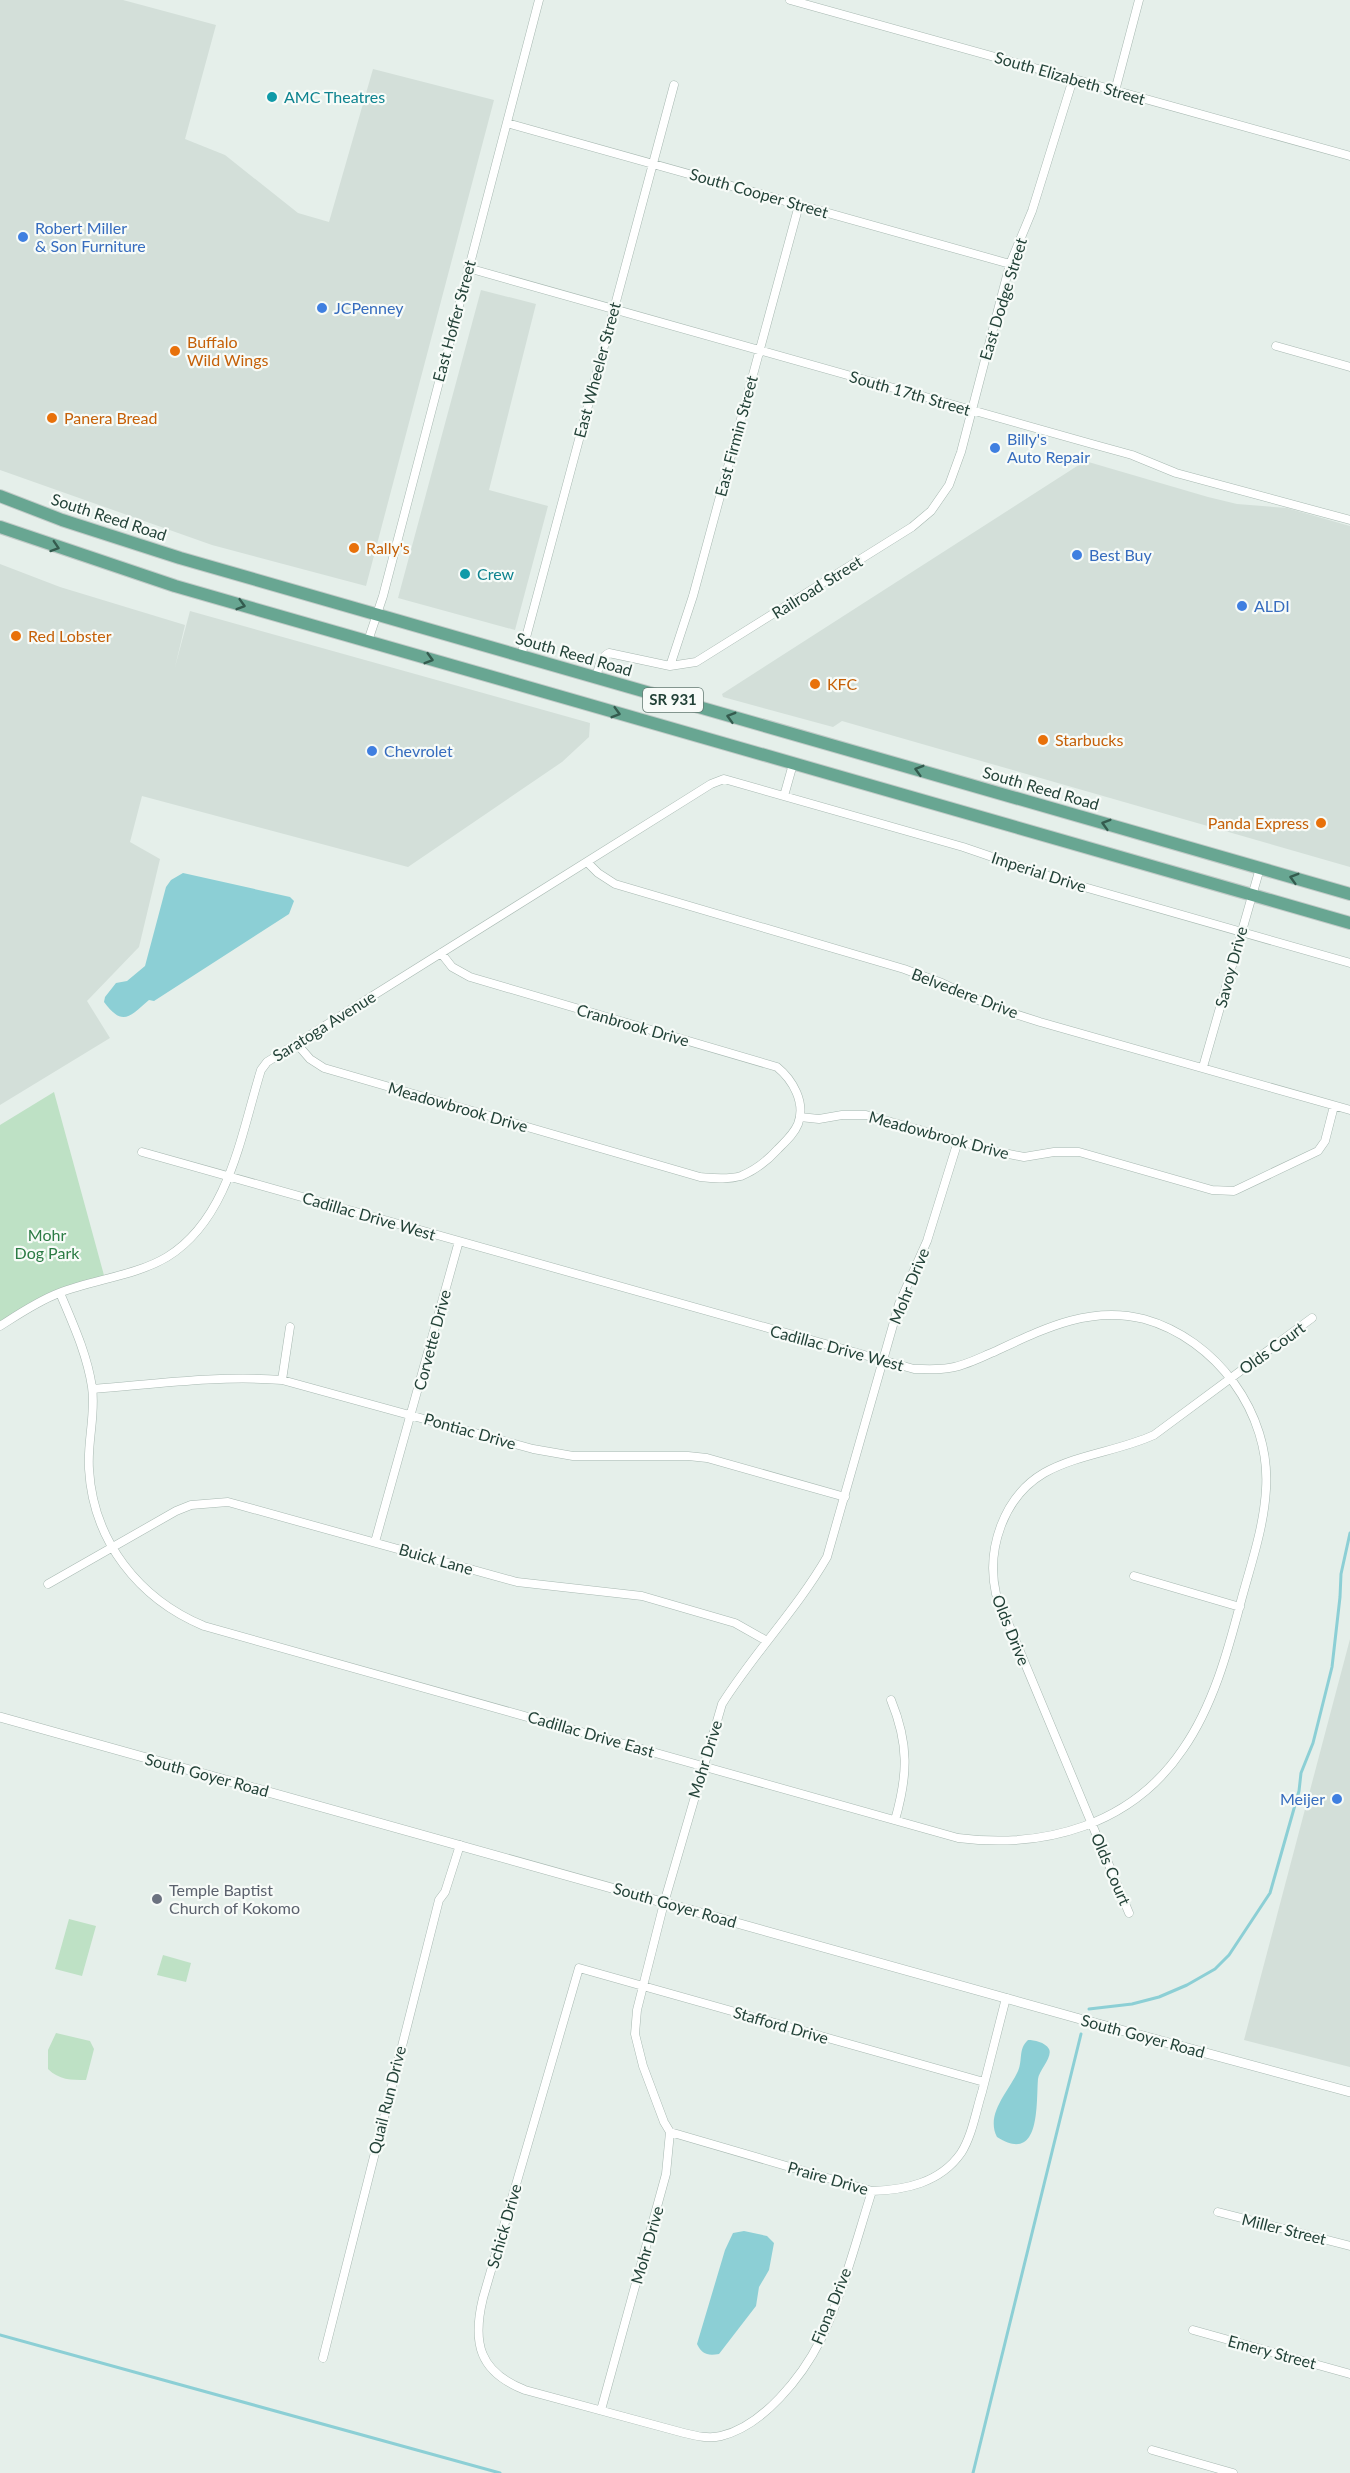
<svg xmlns="http://www.w3.org/2000/svg" width="1350" height="2473" font-family="Lato,sans-serif">
<style>
.built{fill:#d3dfd9}
.green{fill:#bee1c5}
.water{fill:#8ccfd5}
.lines{fill:none;stroke-linecap:round;stroke-linejoin:round}
.stream{stroke:#8ccfd5;stroke-width:3}
.minor-casing{stroke:#a7b8b1;stroke-width:9}
.tertiary-casing{stroke:#a7b8b1;stroke-width:10}
.primary-casing{stroke:#c1cac7;stroke-width:14}
.minor{stroke:#fff;stroke-width:8}
.tertiary{stroke:#fff;stroke-width:9}
.primary{stroke:#68a692;stroke-width:12}
.oneway{stroke:#345b4e}
.culture-dot{fill:#0f9aa8;stroke:#f7fbf8;stroke-width:2}
.shop-dot{fill:#3f7fe0;stroke:#f7fbf8;stroke-width:2}
.food-dot{fill:#e8710a;stroke:#f7fbf8;stroke-width:2}
.worship-dot{fill:#6b7280;stroke:#f7fbf8;stroke-width:2}
.labels{text-anchor:middle;stroke-width:4.5;stroke-linejoin:round;paint-order:stroke}
.shield{fill:#f7fbf8;stroke:#637a72;stroke-width:1.5}
.shield-label{font-size:15px;font-weight:bold;fill:#234238}
.street-label{font-size:16px;fill:#234238;stroke:#f7fbf8}
.culture-label{font-size:16px;fill:#0d838f;stroke:#f7fbf8;text-anchor:start}
.shop-label{font-size:16px;fill:#366cbe;stroke:#f7fbf8;text-anchor:start}
.food-label{font-size:16px;fill:#c56008;stroke:#f7fbf8;text-anchor:start}
.park-label{font-size:16px;fill:#2b7b44;stroke:#f7fbf8}
.worship-label{font-size:16px;fill:#5b616d;stroke:#f7fbf8;text-anchor:start}
</style>
<rect width="100%" height="100%" fill="#e5efea"/>
<!-- built -->
<path class="built" d="M0,0H123L216,25L185,139L225,155L298,213L329,222L373,69L494,100L366,586L212,545L0,470Z
M481,290L536,304L489,490L548,506L515,630L398,598Z
M1085,461L1208,497L1237,504L1287,508L1350,526V867L842,721L833,727L723,697L722,694Z
M0,564L60,587L185,625L175,667L190,611L590,723L589,737L562,762L408,867L142,796L130,842L160,859L139,947L87,1001L110,1038L0,1105Z
M1350,1639V2067L1244,2040Z"/>
<!-- green -->
<path class="green" d="M54,1092L105,1279L60,1293L0,1326V1125Z
M69,1919L96,1926L82,1976L55,1969Z
M163,1955L191,1963L186,1982L157,1975Z
M56,2033L90,2041L94,2049L86,2080C71,2080 59,2080 48,2069V2050Z"/>
<!-- water -->
<path class="water" d="M183,873L290,897L294,901L289,914L154,1001L149,1000C129,1017 123,1027 104,1002L105,997L116,983L127,981L145,966L166,887L171,880Z
M1028,2040C1034,2040 1045,2042 1049,2049C1053,2057 1039,2070 1038,2079C1036,2104 1041,2165 997,2137C985,2114 1009,2091 1018,2071C1023,2060 1018,2049 1028,2040Z
M744,2231L767,2236L774,2243L769,2270L759,2287L756,2306L719,2354C707,2356 702,2354 697,2344L725,2250L733,2233Z"/>
<g class="lines">
<!-- stream -->
<path class="stream" d="M1089,2009L1132,2004L1159,1997L1187,1985L1215,1969L1229,1955L1270,1893L1299,1791L1301,1773L1313,1743L1332,1667L1340,1597L1341,1574L1350,1533
M0,2335L500,2473
M973,2473L1081,2034"/>
<!-- minor casing -->
<g class="minor-casing">
<path id="minor" d="M790,0L1350,156
M1115,91L1139,0
M507,123L1010,264
M468,268L1092,444L1132,455L1176,473L1350,520
M1276,346L1350,367
M368,641L383,596L539,0
M521,656L674,85
M670,666L693,596L799,205
M596,677C599,668 600,657 609,653L670,666L696,662L912,527L931,511L949,485L961,452L1010,264L1032,211L1073,79
M784,796L793,764
M587,862L598,873L615,884L904,969L942,983L993,1007L1040,1022L1350,1110
M297,1044L310,1059L324,1068L700,1177C713,1178 727,1180 741,1176C756,1170 768,1160 778,1149C786,1141 794,1134 798,1124C806,1103 793,1080 777,1067L470,977L452,967L441,953
M1203,1067L1260,868
M800,1117L819,1119L842,1115H866L999,1152L1024,1157L1054,1152H1079L1212,1190L1234,1191L1318,1151L1325,1141L1334,1106
M60,1293C73,1324 87,1354 92,1387C96,1414 87,1442 89,1469C93,1541 139,1599 204,1626L958,1838C1045,1849 1132,1825 1183,1749C1213,1706 1228,1651 1241,1601C1251,1564 1264,1527 1266,1489C1271,1413 1216,1339 1144,1319C1090,1305 1043,1329 996,1351C981,1357 965,1366 949,1368C938,1370 925,1369 914,1369L142,1152
M0,1326C19,1314 38,1301 59,1293C94,1279 135,1276 167,1257C229,1219 241,1134 261,1070L267,1062L711,784L724,779L963,847L1063,881L1350,963
M282,1380L290,1327
M93,1389C156,1384 219,1375 282,1380L533,1449L573,1456H688L707,1458L845,1497
M375,1542L459,1241
M1134,1576L1240,1607
M48,1584L176,1511L191,1505L228,1502L517,1582L642,1596L735,1623L767,1641
M891,1700C909,1744 908,1775 895,1820
M1129,1913L996,1594C986,1550 1003,1497 1044,1473C1078,1454 1119,1451 1154,1435L1312,1318
M670,2132L872,2191C905,2190 940,2183 961,2153C972,2136 976,2111 982,2092C990,2061 998,2029 1006,1998
M872,2191C857,2238 842,2296 821,2339C802,2377 763,2426 721,2436C709,2439 696,2436 684,2433L525,2390C479,2372 472,2343 483,2298L579,1968L984,2082
M1218,2212L1350,2246
M1193,2330L1350,2374
M323,2358L439,1900L445,1892L460,1845
M601,2410L666,2174L670,2132L664,2122L643,2066L635,2034L637,2010L664,1903L722,1704C754,1653 797,1609 827,1557L899,1304L927,1241L958,1141
M1152,2450L1233,2473"/>
</g>
<!-- tertiary casing -->
<g class="tertiary-casing">
<path id="tertiary" d="M0,1717L1080,2019L1350,2092"/>
</g>
<!-- primary casing -->
<g class="primary-casing">
<path id="primary" d="M0,496L62,520L180,558L1350,894
M0,527L175,586L1350,923"/>
</g>
<!-- minor -->
<use href="#minor" class="minor"/>
<!-- tertiary -->
<use href="#tertiary" class="tertiary"/>
<!-- primary -->
<use href="#primary" class="primary"/>
</g>
<!-- one-way arrows -->
<defs><path id="oneway-chevron" d="M-2-3.5L2.5 0L-2 3.5" fill="none" stroke-width="1.6" stroke-linecap="round" stroke-linejoin="round" transform="scale(1.5)"/></defs>
<g class="oneway">
<use href="#oneway-chevron" transform="translate(55 547) rotate(18)"/>
<use href="#oneway-chevron" transform="translate(241 605) rotate(16)"/>
<use href="#oneway-chevron" transform="translate(429 659) rotate(16)"/>
<use href="#oneway-chevron" transform="translate(616 713) rotate(16)"/>
<use href="#oneway-chevron" transform="translate(731 717) rotate(-164)"/>
<use href="#oneway-chevron" transform="translate(919 770) rotate(-164)"/>
<use href="#oneway-chevron" transform="translate(1106 824) rotate(-164)"/>
<use href="#oneway-chevron" transform="translate(1294 878) rotate(-164)"/>
</g>
<!-- markers -->
<g class="culture-dot">
<circle cx="272" cy="97" r="6"/>
<circle cx="465" cy="574" r="6"/>
</g>
<g class="shop-dot">
<circle cx="23" cy="237" r="6"/>
<circle cx="322" cy="308" r="6"/>
<circle cx="995" cy="448" r="6"/>
<circle cx="1077" cy="555" r="6"/>
<circle cx="1242" cy="606" r="6"/>
<circle cx="372" cy="751" r="6"/>
<circle cx="1337" cy="1799" r="6"/>
</g>
<g class="food-dot">
<circle cx="175" cy="351" r="6"/>
<circle cx="52" cy="418" r="6"/>
<circle cx="354" cy="548" r="6"/>
<circle cx="16" cy="636" r="6"/>
<circle cx="815" cy="684" r="6"/>
<circle cx="1043" cy="740" r="6"/>
<circle cx="1321" cy="823" r="6"/>
</g>
<circle class="worship-dot" cx="157" cy="1899" r="6"/>
<g class="labels">
<!-- shield labels -->
<rect class="shield" x="643" y="688" width="60" height="24" rx="4.5"/>
<g class="shield-label">
<text x="673" y="705">SR 931</text>
</g>
<!-- street labels -->
<g class="street-label">
<text transform="translate(1070 78) rotate(16)" y="6">South Elizabeth Street</text>
<text transform="translate(759 193) rotate(16)" y="6">South Cooper Street</text>
<text transform="translate(1003 299) rotate(-73)" y="6">East Dodge Street</text>
<text transform="translate(454 321) rotate(-75)" y="6">East Hoffer Street</text>
<text transform="translate(597 370) rotate(-75)" y="6">East Wheeler Street</text>
<text transform="translate(910 393) rotate(16)" y="6">South 17th Street</text>
<text transform="translate(736 436) rotate(-75)" y="6">East Firmin Street</text>
<text transform="translate(109 517) rotate(18)" y="6">South Reed Road</text>
<text transform="translate(817 587) rotate(-32)" y="6">Railroad Street</text>
<text transform="translate(574 654) rotate(16)" y="6">South Reed Road</text>
<text transform="translate(1041 788) rotate(16)" y="6">South Reed Road</text>
<text transform="translate(1039 872) rotate(18)" y="6">Imperial Drive</text>
<text transform="translate(1231 967) rotate(-75)" y="6">Savoy Drive</text>
<text transform="translate(965 993) rotate(21)" y="6">Belvedere Drive</text>
<text transform="translate(633 1025) rotate(16)" y="6">Cranbrook Drive</text>
<text transform="translate(324 1026) rotate(-32)" y="6">Saratoga Avenue</text>
<text transform="translate(458 1107) rotate(16)" y="6">Meadowbrook Drive</text>
<text transform="translate(939 1135) rotate(15)" y="6">Meadowbrook Drive</text>
<text transform="translate(369 1216) rotate(16)" y="6">Cadillac Drive West</text>
<text transform="translate(909 1286) rotate(-68)" y="6">Mohr Drive</text>
<text transform="translate(432 1340) rotate(-75)" y="6">Corvette Drive</text>
<text transform="translate(837 1348) rotate(15)" y="6">Cadillac Drive West</text>
<text transform="translate(1272 1348) rotate(-36)" y="6">Olds Court</text>
<text transform="translate(470 1431) rotate(16)" y="6">Pontiac Drive</text>
<text transform="translate(436 1559) rotate(16)" y="6">Buick Lane</text>
<text transform="translate(1011 1630) rotate(68)" y="6">Olds Drive</text>
<text transform="translate(591 1734) rotate(16)" y="6">Cadillac Drive East</text>
<text transform="translate(705 1759) rotate(-73)" y="6">Mohr Drive</text>
<text transform="translate(207 1775) rotate(15)" y="6">South Goyer Road</text>
<text transform="translate(1111 1869) rotate(67)" y="6">Olds Court</text>
<text transform="translate(675 1905) rotate(16)" y="6">South Goyer Road</text>
<text transform="translate(781 2025) rotate(16)" y="6">Stafford Drive</text>
<text transform="translate(1143 2036) rotate(15)" y="6">South Goyer Road</text>
<text transform="translate(387 2100) rotate(-76)" y="6">Quail Run Drive</text>
<text transform="translate(828 2178) rotate(16)" y="6">Praire Drive</text>
<text transform="translate(504 2226) rotate(-74)" y="6">Schick Drive</text>
<text transform="translate(1284 2229) rotate(14)" y="6">Miller Street</text>
<text transform="translate(647 2245) rotate(-74)" y="6">Mohr Drive</text>
<text transform="translate(831 2306) rotate(-68)" y="6">Fiona Drive</text>
<text transform="translate(1272 2352) rotate(15)" y="6">Emery Street</text>
</g>
<!-- culture labels -->
<g class="culture-label">
<text x="284" y="103">AMC Theatres</text>
<text x="477" y="580">Crew</text>
</g>
<!-- shop labels -->
<g class="shop-label">
<text x="35" y="234">Robert Miller<tspan x="35" dy="18">&amp; Son Furniture</tspan></text>
<text x="334" y="314">JCPenney</text>
<text x="1007" y="445">Billy's<tspan x="1007" dy="18">Auto Repair</tspan></text>
<text x="1089" y="561">Best Buy</text>
<text x="1254" y="612">ALDI</text>
<text x="384" y="757">Chevrolet</text>
<text x="1325" y="1805" text-anchor="end">Meijer</text>
</g>
<!-- food labels -->
<g class="food-label">
<text x="187" y="348">Buffalo<tspan x="187" dy="18">Wild Wings</tspan></text>
<text x="64" y="424">Panera Bread</text>
<text x="366" y="554">Rally's</text>
<text x="28" y="642">Red Lobster</text>
<text x="827" y="690">KFC</text>
<text x="1055" y="746">Starbucks</text>
<text x="1309" y="829" text-anchor="end">Panda Express</text>
</g>
<!-- park labels -->
<g class="park-label">
<text x="47" y="1241">Mohr<tspan x="47" dy="18">Dog Park</tspan></text>
</g>
<!-- worship labels -->
<g class="worship-label">
<text x="169" y="1896">Temple Baptist<tspan x="169" dy="18">Church of Kokomo</tspan></text>
</g>
</g>
</svg>
